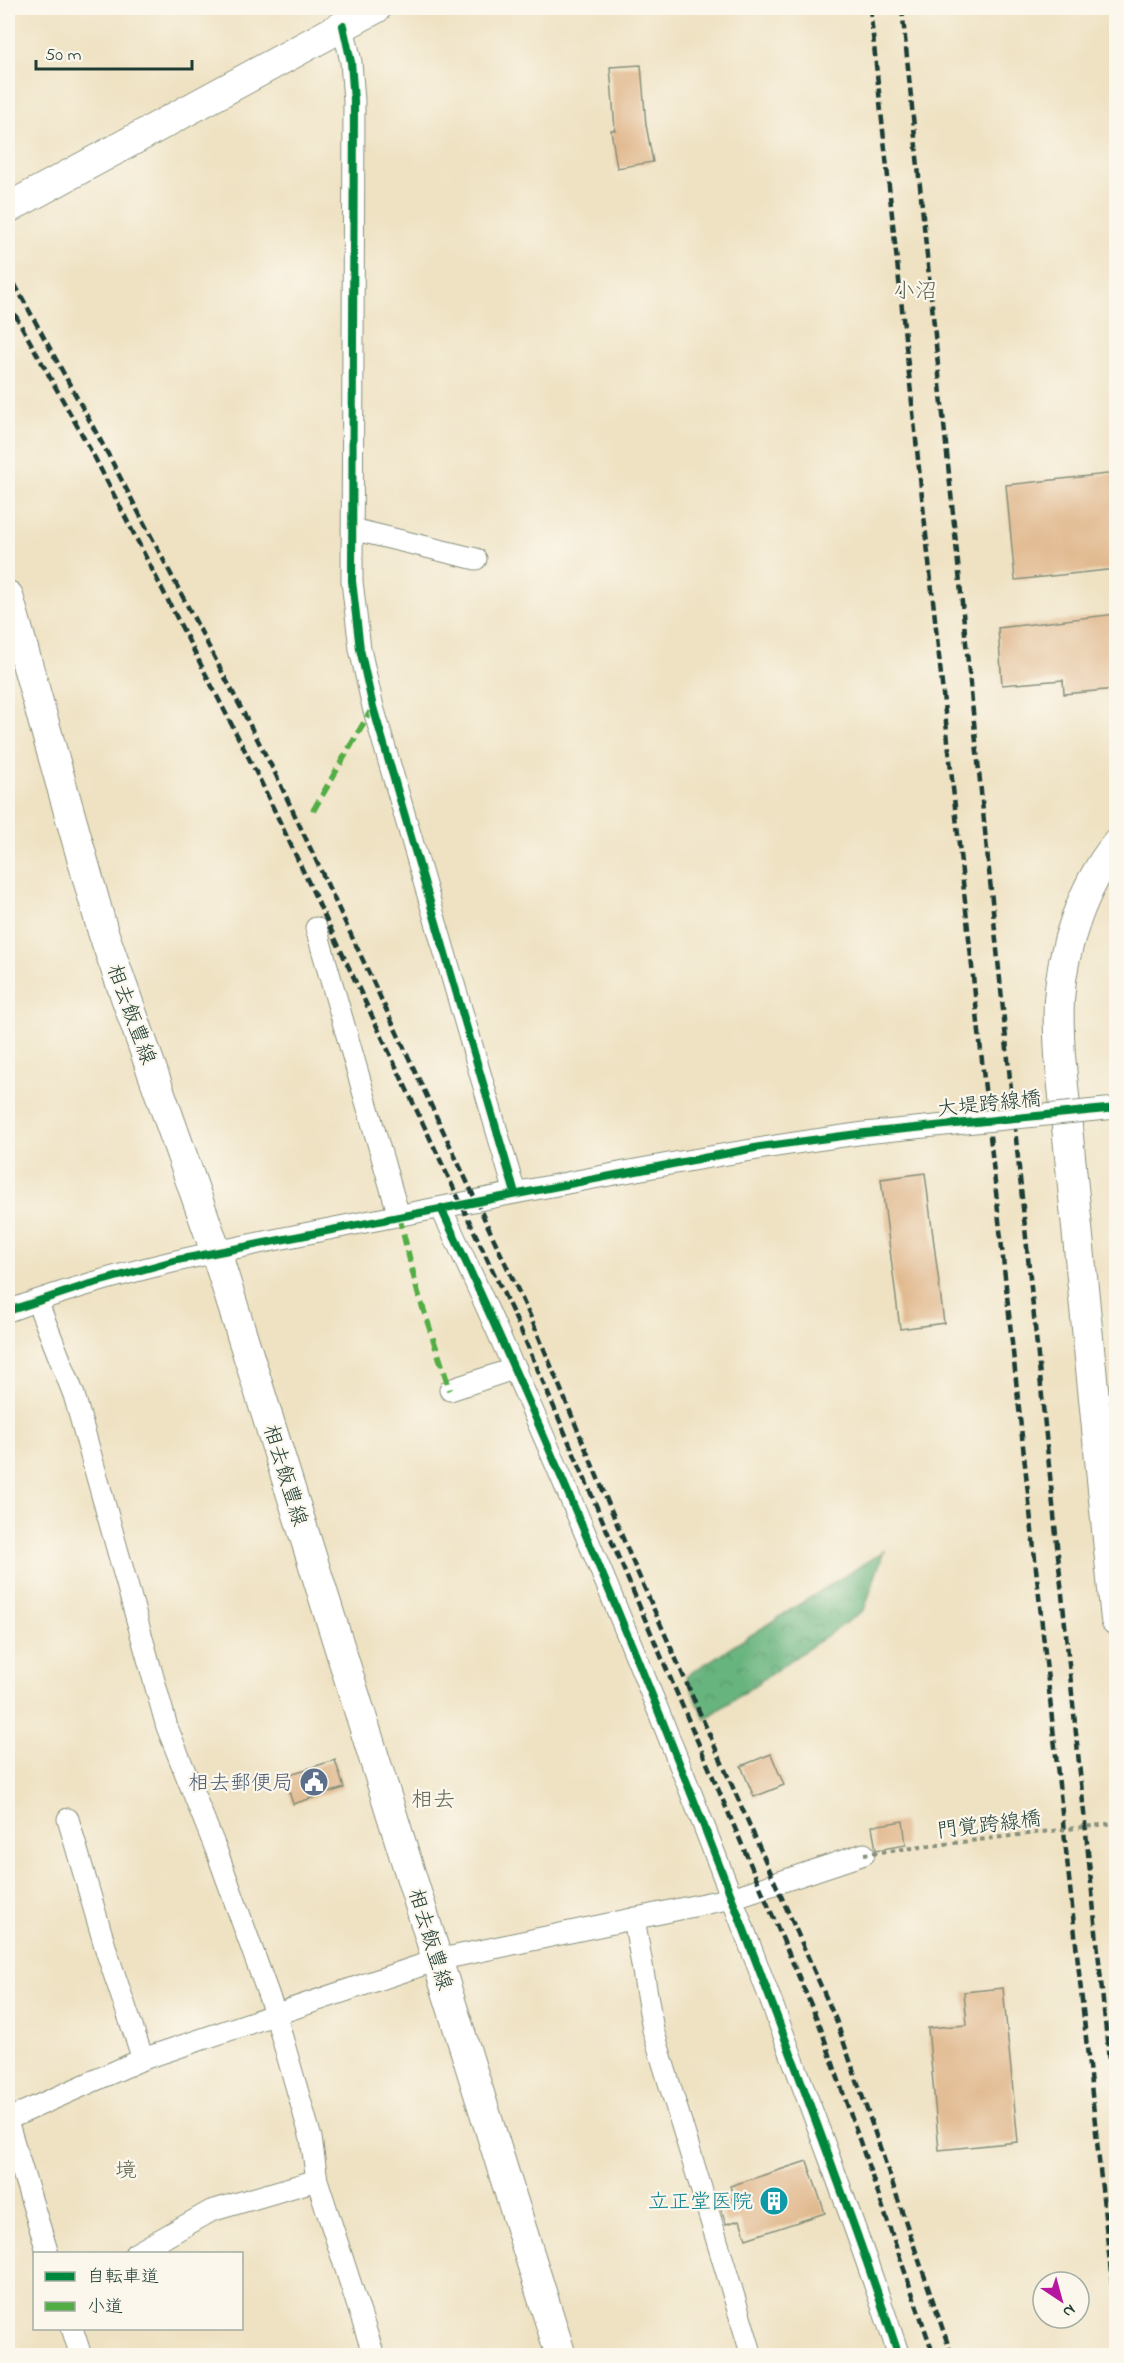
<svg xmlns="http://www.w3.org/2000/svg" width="1124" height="2363" font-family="'Indie Flower','Klee One',sans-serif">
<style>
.forest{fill:url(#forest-crowns);stroke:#437859;stroke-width:1.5}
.building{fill:#e1b98f}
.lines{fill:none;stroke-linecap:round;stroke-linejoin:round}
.street-casing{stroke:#87907c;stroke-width:23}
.secondary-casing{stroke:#87907c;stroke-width:32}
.street{stroke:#fff;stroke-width:21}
.secondary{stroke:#fff;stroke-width:30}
.rail{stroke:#1f3d34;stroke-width:4.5;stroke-dasharray:9 4.5;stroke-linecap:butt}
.street-bridge-casing{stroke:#87907c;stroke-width:23;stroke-linecap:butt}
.path-bridge{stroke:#87907c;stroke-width:4;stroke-dasharray:4.5 4.5;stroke-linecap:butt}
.street-bridge{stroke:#fff;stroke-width:21}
.quiet{stroke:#52ad45;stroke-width:6;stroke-dasharray:12 6;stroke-linecap:butt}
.cycleway-casing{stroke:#fbf7ec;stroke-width:11}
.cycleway{stroke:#00873e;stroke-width:8}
.labels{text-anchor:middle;stroke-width:4.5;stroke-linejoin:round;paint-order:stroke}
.street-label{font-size:21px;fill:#1f3d34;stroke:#fbf7ec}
.service-label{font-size:21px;fill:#4e5e75;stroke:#fbf7ec;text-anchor:end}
.culture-label{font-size:21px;fill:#0d838f;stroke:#fbf7ec;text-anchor:end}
.neighbourhood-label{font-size:22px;fill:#636854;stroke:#fbf7ec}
</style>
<defs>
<pattern id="forest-crowns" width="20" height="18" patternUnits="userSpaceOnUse" patternTransform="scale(1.5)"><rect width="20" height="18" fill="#67b47e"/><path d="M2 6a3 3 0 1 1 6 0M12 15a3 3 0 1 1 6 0" fill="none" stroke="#549468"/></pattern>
</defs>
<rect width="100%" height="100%" fill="#fbf7ec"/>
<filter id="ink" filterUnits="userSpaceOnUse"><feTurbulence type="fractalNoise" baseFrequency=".0167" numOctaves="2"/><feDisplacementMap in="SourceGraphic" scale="12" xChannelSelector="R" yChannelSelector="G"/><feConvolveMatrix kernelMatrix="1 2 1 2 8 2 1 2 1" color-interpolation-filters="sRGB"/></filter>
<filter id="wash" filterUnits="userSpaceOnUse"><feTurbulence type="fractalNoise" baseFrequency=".008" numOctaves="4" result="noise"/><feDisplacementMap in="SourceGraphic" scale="24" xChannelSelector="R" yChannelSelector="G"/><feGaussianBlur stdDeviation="1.35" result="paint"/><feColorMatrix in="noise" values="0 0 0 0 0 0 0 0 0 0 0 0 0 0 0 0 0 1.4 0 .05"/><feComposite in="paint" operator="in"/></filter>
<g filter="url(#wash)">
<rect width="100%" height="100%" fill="#efe2c3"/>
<!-- forest -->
<path class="forest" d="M884,1551L864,1610L705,1719L686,1676Z"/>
<g id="blocks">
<!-- building -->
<path class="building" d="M641,65L646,125L653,162L617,168L611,130H615L610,67Z
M1116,473V569L1015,580L1006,485Z
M1116,614V689L1064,694L1063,680L1002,685L998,628Z
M925,1173L944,1323L900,1329L881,1179Z
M771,1754L784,1785L754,1797L741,1766Z
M335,1760L344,1788L293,1804L284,1776Z
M903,1821L906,1845L876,1850L872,1826Z
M1003,1988L1018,2142L939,2150L928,2028L967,2025L964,1992Z
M807,2161L825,2213L746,2239L740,2220L726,2224L719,2203L734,2198L730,2186Z"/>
</g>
</g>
<g filter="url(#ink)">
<use href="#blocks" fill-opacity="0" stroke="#87907c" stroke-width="1.5"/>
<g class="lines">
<!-- street casing -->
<g class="street-casing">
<path id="street" d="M343,26L351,62L354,101L352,581L360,649L373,707L515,1193
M352,529L476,559
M316,928L399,1216
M441,1208C557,1456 660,1708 757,1964C806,2094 855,2224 899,2356
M37,1301L74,1395L167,1727L217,1852L275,2013L311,2138L317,2180L374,2356
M8,1311C133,1264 265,1242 396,1216C552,1186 708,1154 865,1133
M450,1390L516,1368
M68,1819L107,1953L143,2059
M634,1918L653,2030L752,2356
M8,2119L143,2059L437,1960L732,1898L864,1854
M8,2124L48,2254
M135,2254L211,2211L317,2180
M72,2328L81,2356"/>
</g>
<!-- secondary casing -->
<g class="secondary-casing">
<path id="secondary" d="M8,208L376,8
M8,596L103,932L216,1252L561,2356
M1116,845C1083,886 1062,948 1059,1000C1058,1019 1059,1038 1060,1056L1116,1620"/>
</g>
<!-- street -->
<use href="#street" class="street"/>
<!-- secondary -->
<use href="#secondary" class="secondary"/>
<!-- rail -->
<path class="rail" d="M870,8L1116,2320
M902,8L1116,2130
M8,272L109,456L275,773L531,1318L632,1560L836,2020L952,2356
M8,302L95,458L260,780L519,1326L820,2026L934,2356"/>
<!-- street-bridge casing -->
<g class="street-bridge-casing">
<path id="street-bridge" d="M865,1133L1116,1108"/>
</g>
<!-- path-bridge -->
<path class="path-bridge" d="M864,1854L1116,1823"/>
<!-- street-bridge -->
<use href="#street-bridge" class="street-bridge"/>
<!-- quiet -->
<path class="quiet" d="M313,811L373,707
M399,1216L418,1293L450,1390"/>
<!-- cycleway casing -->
<g class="cycleway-casing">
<path id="cycleway" d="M343,26L351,62L354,101L352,581L360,649L373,707L515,1193
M441,1208C557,1456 660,1708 757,1964C806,2094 855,2224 899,2356
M8,1311L87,1285L177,1260L760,1147L865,1133L1116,1108"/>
</g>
<!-- cycleway -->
<use href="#cycleway" class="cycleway"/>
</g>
</g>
<!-- icons -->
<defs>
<g id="civic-disc" transform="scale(1.5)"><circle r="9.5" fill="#5c6f8a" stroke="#fbf7ec"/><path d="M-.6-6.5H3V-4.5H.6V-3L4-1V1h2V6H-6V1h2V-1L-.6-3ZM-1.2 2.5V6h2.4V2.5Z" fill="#fff"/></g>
<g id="building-disc" transform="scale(1.5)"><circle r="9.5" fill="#0f9aa8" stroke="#fbf7ec"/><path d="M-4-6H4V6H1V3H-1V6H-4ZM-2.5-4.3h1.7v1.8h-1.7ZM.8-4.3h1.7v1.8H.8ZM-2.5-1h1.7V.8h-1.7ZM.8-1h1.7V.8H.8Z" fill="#fff"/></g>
</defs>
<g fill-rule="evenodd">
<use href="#civic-disc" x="314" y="1782"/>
<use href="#building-disc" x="774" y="2201"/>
</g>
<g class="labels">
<!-- street labels -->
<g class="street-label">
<text transform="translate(132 1014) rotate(70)" y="7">相去飯豊線</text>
<text transform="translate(989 1103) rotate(-6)" y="7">大堤跨線橋</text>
<text transform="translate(286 1475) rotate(73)" y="7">相去飯豊線</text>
<text transform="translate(989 1824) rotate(-7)" y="7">門覚跨線橋</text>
<text transform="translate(431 1939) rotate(73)" y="7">相去飯豊線</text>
</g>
<!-- service labels -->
<g class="service-label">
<text x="293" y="1789">相去郵便局</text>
</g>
<!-- culture labels -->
<g class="culture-label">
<text x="753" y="2208">立正堂医院</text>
</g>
<!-- neighbourhood labels -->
<g class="neighbourhood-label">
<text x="915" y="298">小沼</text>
<text x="433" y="1806">相去</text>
<text x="126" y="2177">境</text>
</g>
</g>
<!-- margin -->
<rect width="1124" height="2363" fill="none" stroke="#fbf7ec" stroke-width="30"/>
<!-- legend -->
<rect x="33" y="2252" width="210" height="78" fill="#fbf7ec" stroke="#a3ada2" stroke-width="1.5"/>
<rect x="45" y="2272" width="30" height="9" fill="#00873e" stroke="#a3ada2" stroke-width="1.5"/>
<text x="87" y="2282" font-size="18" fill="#1f3d34">自転車道</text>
<rect x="45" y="2302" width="30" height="9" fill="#52ad45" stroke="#a3ada2" stroke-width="1.5"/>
<text x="87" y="2312" font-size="18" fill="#1f3d34">小道</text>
<!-- north arrow -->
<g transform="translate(1061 2300) rotate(144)"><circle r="28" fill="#fbf7ec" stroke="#a3ada2" stroke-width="1.5"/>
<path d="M0-4.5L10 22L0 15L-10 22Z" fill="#b5179e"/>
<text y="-9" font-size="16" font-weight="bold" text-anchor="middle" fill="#1f3d34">N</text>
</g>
<!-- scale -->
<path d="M36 60v9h156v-9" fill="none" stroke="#1f3d34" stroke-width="3"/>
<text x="45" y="60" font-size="18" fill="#1f3d34" stroke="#fbf7ec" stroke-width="4.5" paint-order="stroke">50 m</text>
</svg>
